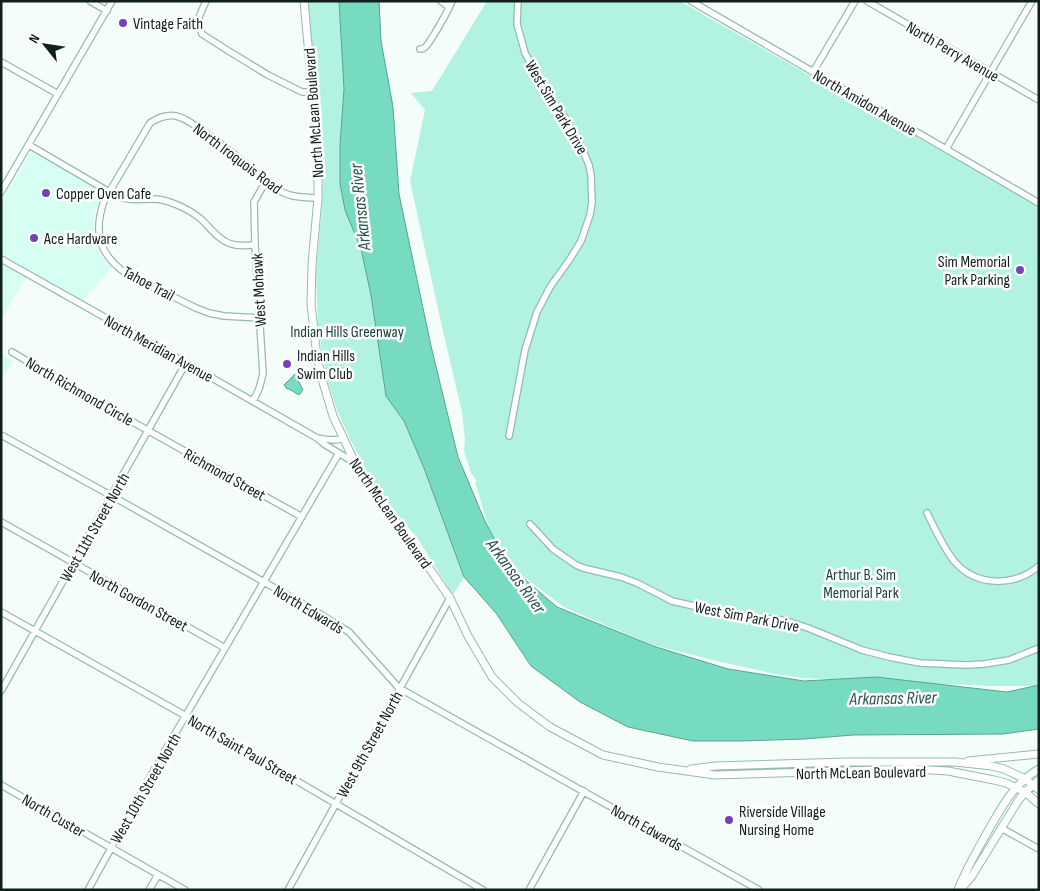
<svg xmlns="http://www.w3.org/2000/svg" width="1040" height="891" font-family="'Sofia Sans Condensed',sans-serif">
<style>
.built{fill:#d6fef2}
.green{fill:#b1f3e0}
.water{fill:#77dbc1;stroke:#58a38f}
.lines{fill:none;stroke-linecap:round;stroke-linejoin:round}
.minor-casing{stroke:#93bbaf;stroke-width:8}
.major-casing{stroke:#93bbaf;stroke-width:9}
.minor{stroke:#fff;stroke-width:5.5}
.major{stroke:#fff;stroke-width:7}
.poi-dot{fill:#7142ba;stroke:#fff;stroke-width:2}
.labels{text-anchor:middle;stroke-width:5;stroke-linejoin:round;paint-order:stroke}
.poi-label{font-size:16px;fill:#10201b;stroke:#fff;text-anchor:start}
.street-label{font-size:16px;fill:#10201b;stroke:#fff}
.park-label{font-size:16px;fill:#164338;stroke:#fff}
.water-label{font-size:18px;font-style:italic;fill:#295449;stroke:#fff}
</style>
<rect width="100%" height="100%" fill="#f5fdfa"/>
<!-- built -->
<path class="built" d="M32,152L34,153L102,193V197L96,210L93,224L99,254L111,268L83,301L1,254V203L29,155Z
M1,264L26,277L1,320Z
M1,354L13,361L1,382Z"/>
<!-- green -->
<path class="green" d="M308,1H339L344,89L340,144V184L345,210L361,249L371,295L386,396L404,421L424,468L464,577L453,595L420,542L383,496L369,475L350,439L337,410L327,379L318,329L316,270L322,209L323,175L322,143L317,99Z
M487,1H680L1039,207V685L1033,686H989L803,678L775,674L721,662L649,644L564,607L511,567L492,538L475,482L477,481L471,473L464,451L465,440L462,412L442,327L410,181L425,110L411,93L432,91Z"/>
<!-- water -->
<path class="water" d="M339,1H379L381,41L393,107L399,194L431,346L458,457L484,519L507,564L557,607L653,646L728,669L804,681L876,677L1007,692L1039,685V729L1003,734L853,735L804,739L742,741H693L628,727L580,702L531,666L496,613L464,577L424,468L404,421L386,396L371,295L361,249L345,210L340,184V144L344,89Z
M295,374L303,390L299,395L289,389H287L284,385Z"/>
<g class="lines">
<!-- minor casing -->
<g class="minor-casing">
<path id="minor" d="M90,1L107,11
M206,1L199,17V25L202,34L227,50L268,75L302,92H312
M441,1L449,7
M691,1L1039,203
M867,1L1039,100
M420,49C421,49 423,49 424,48C430,44 449,9 452,1
M1,62L58,94
M813,72L855,1
M29,145L118,197C132,201 138,199 152,199C160,199 168,201 175,204C185,208 194,213 202,220C212,230 221,243 236,245C242,246 249,245 255,245
M946,149L1032,1
M1,192L112,1
M1,259L186,363L317,438L324,444L355,463
M259,318L224,316L209,313L196,308L127,274C99,255 93,233 104,201L150,123C158,118 166,114 176,116C186,118 194,125 203,131C229,148 252,169 276,189C292,198 300,197 318,198
M12,352L67,385L302,517
M253,401L259,389L263,374L255,245L254,202L262,188L268,182
M1,435L112,496L310,608L349,632L399,688L759,890
M509,436L525,350L537,312L550,287L570,259L581,241L590,215L592,202L591,175L589,165L581,146L563,115L544,88L525,53L517,24L518,1
M317,438C326,439 335,442 343,438
M927,513C935,529 943,547 954,561C976,587 1014,587 1039,566
M1,522L225,648
M530,524L553,549L576,565L583,568L621,577L637,583L672,601L737,616L781,620L793,623L808,628L862,650L889,657L920,663L967,665L984,664L1009,660L1039,648
M1,612L186,716L483,890
M1,691L186,363
M1,785L185,890
M1001,828L1039,849
M88,890L158,763L339,453
M149,890L158,875
M288,890L450,598
M529,890L584,791"/>
</g>
<!-- major casing -->
<g class="major-casing">
<path id="major" d="M304,1L317,142L318,178V198L312,264L311,304L317,357L322,379L333,416L355,463L377,497L399,525L450,598L468,636L492,677L518,703L550,727L603,755L658,767L715,775L912,769L948,771L994,780L1006,783L1025,792L1039,804
M968,761L1039,754
M691,769L716,766L847,762H955L992,766L1004,769L1025,779L1039,790
M961,889L972,876L1018,801L1025,792L1039,780
M958,890C965,871 975,855 984,838C999,812 1012,784 1039,769"/>
</g>
<!-- minor -->
<use href="#minor" class="minor"/>
<!-- major -->
<use href="#major" class="major"/>
</g>
<!-- markers -->
<g class="poi-dot">
<circle cx="123" cy="23" r="5"/>
<circle cx="46" cy="193" r="5"/>
<circle cx="34" cy="238" r="5"/>
<circle cx="1020" cy="270" r="5"/>
<circle cx="287" cy="364" r="5"/>
<circle cx="729" cy="820" r="5"/>
</g>
<g class="labels">
<!-- poi labels -->
<g class="poi-label">
<text x="133" y="29">Vintage Faith</text>
<text x="56" y="199">Copper Oven Cafe</text>
<text x="44" y="244">Ace Hardware</text>
<text x="1010" y="267" text-anchor="end">Sim Memorial<tspan x="1010" dy="18">Park Parking</tspan></text>
<text x="297" y="361">Indian Hills<tspan x="297" dy="18">Swim Club</tspan></text>
<text x="739" y="817">Riverside Village<tspan x="739" dy="18">Nursing Home</tspan></text>
</g>
<!-- street labels -->
<g class="street-label">
<text transform="translate(953 51) rotate(30)" y="6">North Perry Avenue</text>
<text transform="translate(865 102) rotate(30)" y="6">North Amidon Avenue</text>
<text transform="translate(557 107) rotate(59)" y="6">West Sim Park Drive</text>
<text transform="translate(313 113) rotate(-94)" y="6">North McLean Boulevard</text>
<text transform="translate(238 158) rotate(37)" y="6">North Iroquois Road</text>
<text transform="translate(149 283) rotate(28)" y="6">Tahoe Trail</text>
<text transform="translate(258 290) rotate(-93)" y="6">West Mohawk</text>
<text transform="translate(159 348) rotate(29)" y="6">North Meridian Avenue</text>
<text transform="translate(80 391) rotate(30)" y="6">North Richmond Circle</text>
<text transform="translate(225 474) rotate(29)" y="6">Richmond Street</text>
<text transform="translate(391 513) rotate(55)" y="6">North McLean Boulevard</text>
<text transform="translate(94 527) rotate(-60)" y="6">West 11th Street North</text>
<text transform="translate(139 600) rotate(29)" y="6">North Gordon Street</text>
<text transform="translate(309 609) rotate(31)" y="6">North Edwards</text>
<text transform="translate(747 616) rotate(11)" y="6">West Sim Park Drive</text>
<text transform="translate(369 744) rotate(-61)" y="6">West 9th Street North</text>
<text transform="translate(243 749) rotate(30)" y="6">North Saint Paul Street</text>
<text transform="translate(861 772) rotate(-1)" y="6">North McLean Boulevard</text>
<text transform="translate(145 788) rotate(-60)" y="6">West 10th Street North</text>
<text transform="translate(54 815) rotate(30)" y="6">North Custer</text>
<text transform="translate(647 827) rotate(29)" y="6">North Edwards</text>
</g>
<!-- park labels -->
<g class="park-label">
<text x="347" y="337">Indian Hills Greenway</text>
<text x="861" y="580">Arthur B. Sim<tspan x="861" dy="18">Memorial Park</tspan></text>
</g>
<!-- water labels -->
<g class="water-label">
<text transform="translate(360 207) rotate(-96)" y="6">Arkansas River</text>
<text transform="translate(516 576) rotate(54)" y="6">Arkansas River</text>
<text transform="translate(893 698) rotate(-1)" y="6">Arkansas River</text>
</g>
</g>
<!-- border -->
<rect width="1040" height="891" fill="none" stroke="#10201b" stroke-width="5"/>
<!-- north arrow -->
<g transform="translate(45 45) rotate(300)" stroke="#ffffff" stroke-width="4" paint-order="stroke">
<path d="M0-4L9 19L0 12L-9 19Z" fill="#10201b"/>
<text y="-8" font-size="14" font-weight="bold" text-anchor="middle" fill="#10201b">N</text>
</g>
</svg>
